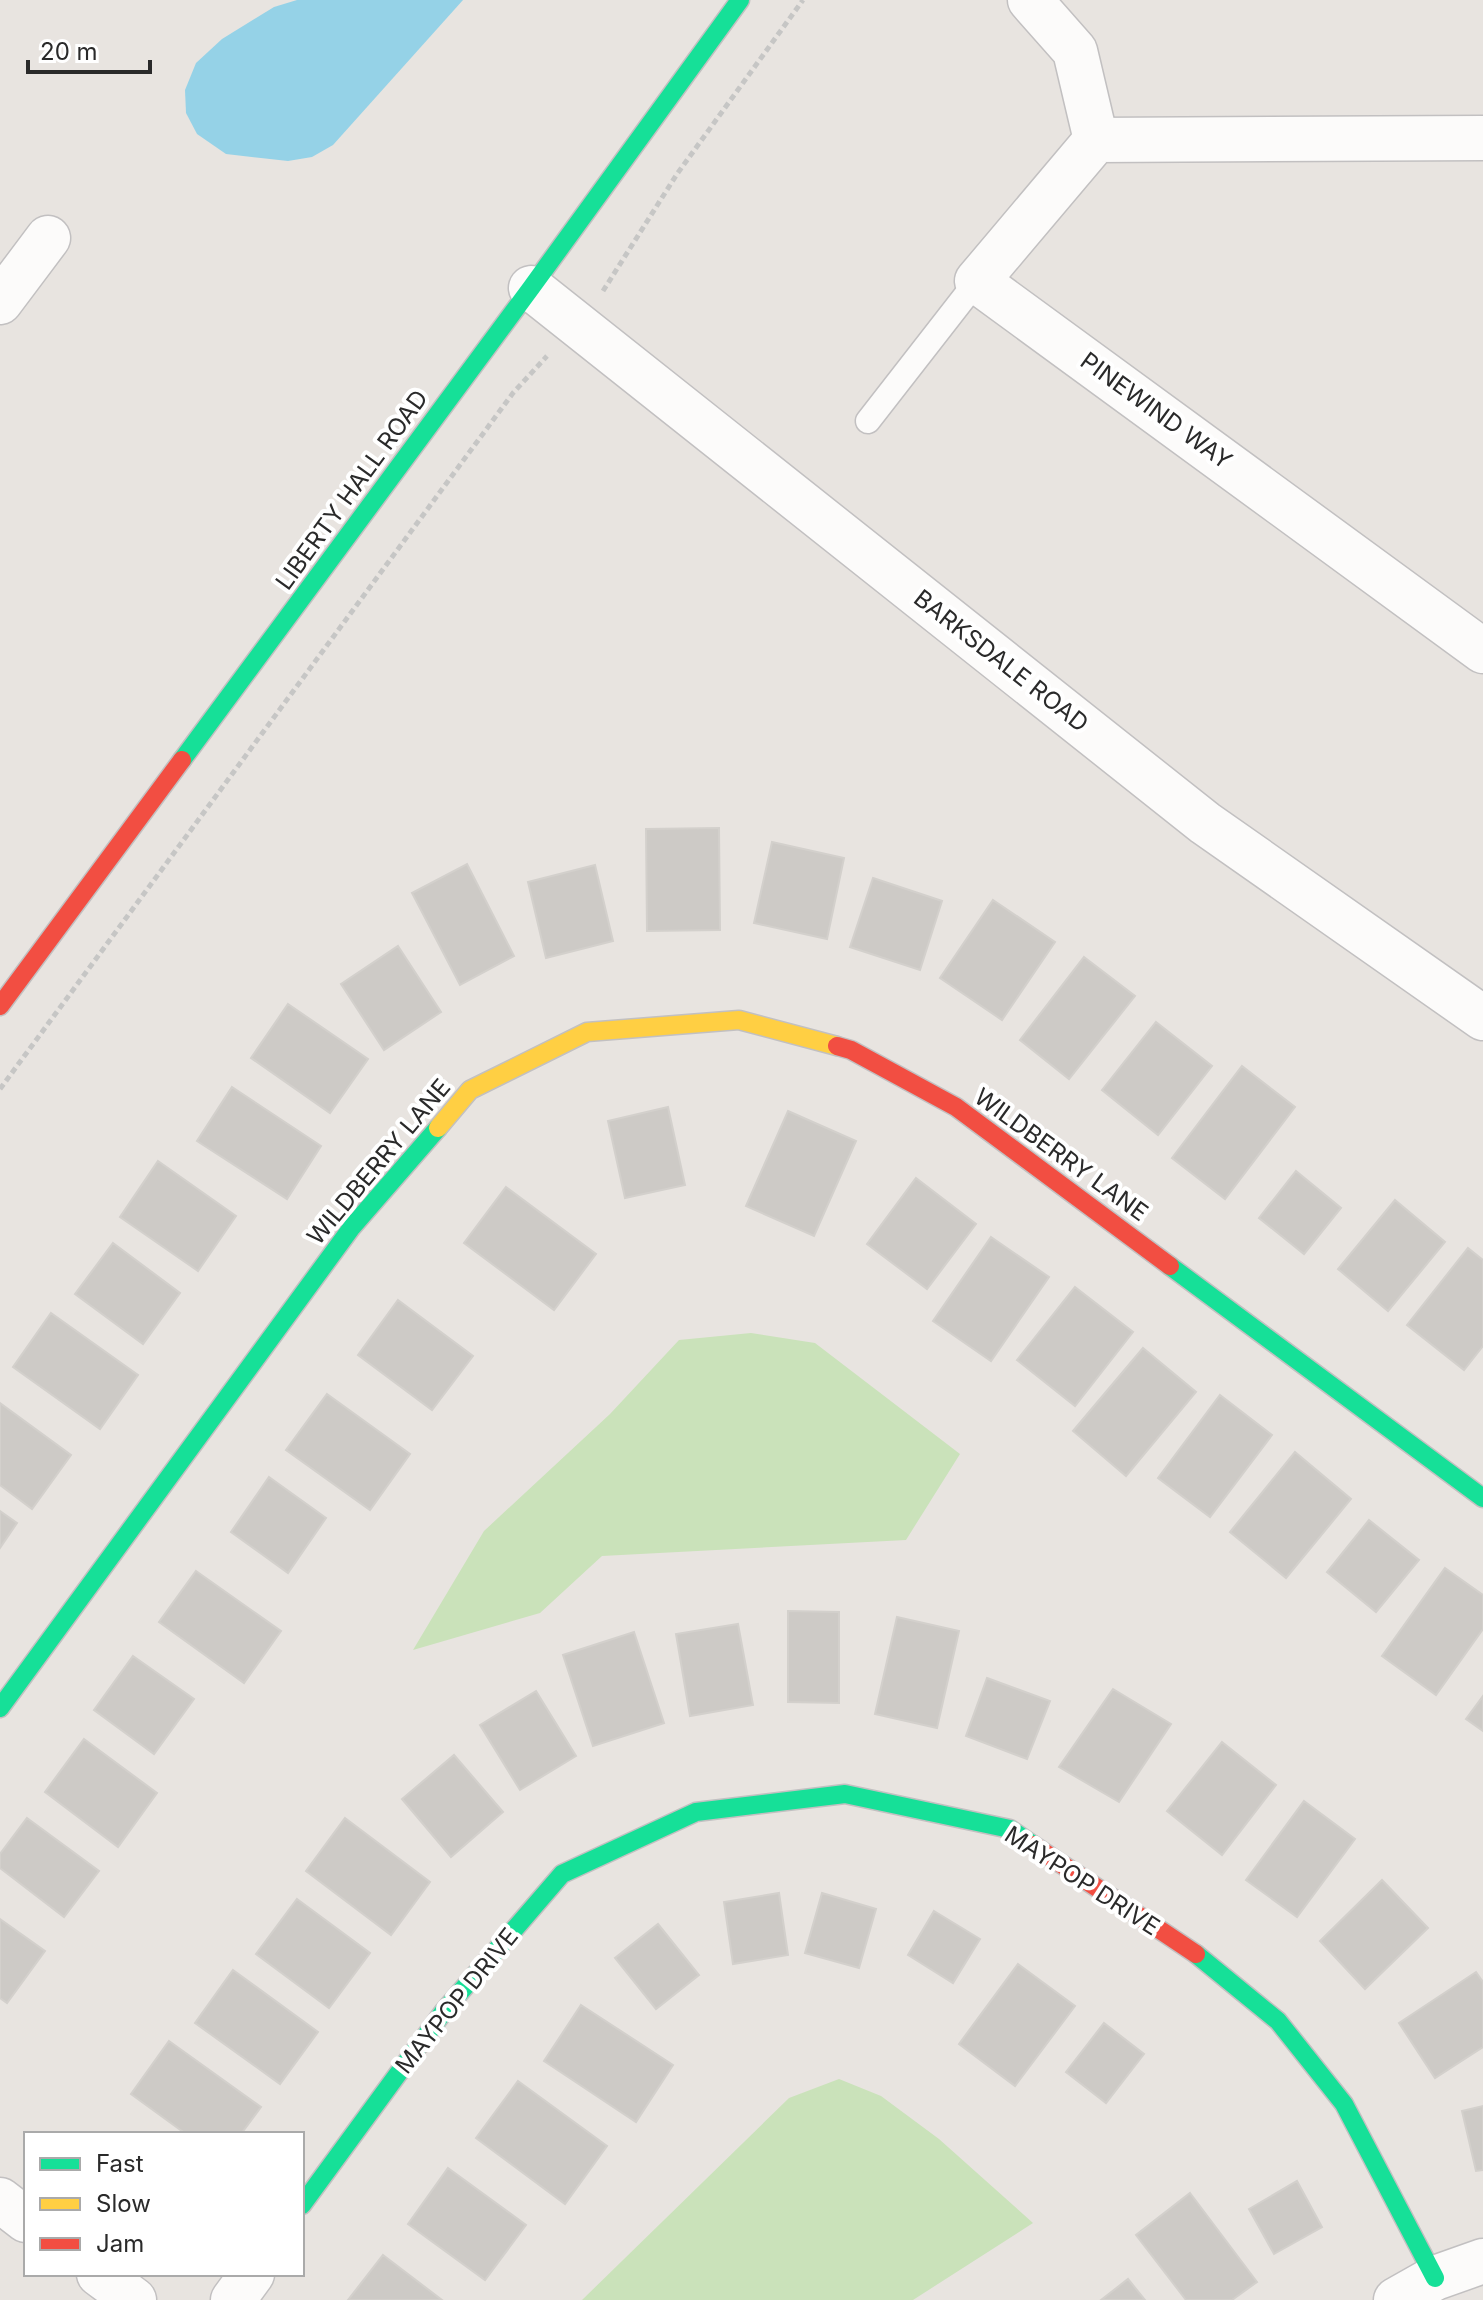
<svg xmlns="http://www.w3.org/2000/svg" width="1483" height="2300" font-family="Inter,sans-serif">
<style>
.green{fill:#cae2ba}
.water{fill:#95d2e7}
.building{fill:#cdcac6;stroke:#d3d0cc;stroke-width:2}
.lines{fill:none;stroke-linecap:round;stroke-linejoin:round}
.lane-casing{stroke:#c2c0c1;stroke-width:27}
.street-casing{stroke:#c2c0c1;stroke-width:47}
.fast-casing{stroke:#c2c0c1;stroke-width:21}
.slow-casing{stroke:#c2c0c1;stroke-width:21}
.jam-casing{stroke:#c2c0c1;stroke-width:21}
.path{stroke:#c6c6c5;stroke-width:5;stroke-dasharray:6 4;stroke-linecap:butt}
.lane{stroke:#fcfbfa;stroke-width:24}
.street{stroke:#fcfbfa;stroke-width:44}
.fast{stroke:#16e098;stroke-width:18}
.slow{stroke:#ffcf43;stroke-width:18}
.jam{stroke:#f24e42;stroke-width:18}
.labels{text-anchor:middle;stroke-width:8;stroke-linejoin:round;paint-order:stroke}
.street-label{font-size:24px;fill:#2a2a2a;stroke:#fff}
</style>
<rect width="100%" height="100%" fill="#e8e4e0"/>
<!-- green -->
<path class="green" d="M751,1333L815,1343L960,1454L906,1540L602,1556L540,1613L413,1650L484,1531L610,1414L679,1340Z
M839,2079L881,2096L939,2139L1033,2223L913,2300H582L789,2098Z"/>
<!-- water -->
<path class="water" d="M297,0H463L333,145L312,157L288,161L226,154L197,134L186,113L185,90L196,63L222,39L274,7Z"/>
<!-- building -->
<path class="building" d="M719,828L720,930L647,931L646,829Z
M772,842L844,858L827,939L754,923Z
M467,864L514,956L460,985L412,893Z
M595,865L613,941L546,958L528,882Z
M873,878L942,901L920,970L850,947Z
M993,900L1055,942L1002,1020L940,978Z
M398,946L441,1012L384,1050L341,984Z
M1084,957L1135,996L1069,1079L1020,1040Z
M288,1004L368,1059L330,1113L251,1058Z
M1156,1022L1212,1066L1158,1135L1102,1090Z
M1242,1066L1295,1107L1225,1199L1172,1158Z
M232,1087L321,1146L287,1199L197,1141Z
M668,1107L685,1185L625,1198L608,1121Z
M788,1111L856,1141L814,1236L746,1206Z
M158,1161L236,1216L198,1271L120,1217Z
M1296,1171L1341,1208L1304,1254L1259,1218Z
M916,1178L976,1224L927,1289L867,1244Z
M506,1187L596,1254L554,1310L464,1243Z
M1395,1200L1445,1242L1388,1311L1338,1269Z
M991,1237L1049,1277L991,1361L933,1321Z
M113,1243L180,1293L143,1344L75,1294Z
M1468,1248L1483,1260V1346L1464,1370L1407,1325Z
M1075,1287L1133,1332L1075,1406L1017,1360Z
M398,1300L473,1356L432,1410L358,1355Z
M51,1313L138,1375L100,1429L13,1367Z
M1143,1348L1196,1392L1126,1476L1073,1431Z
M327,1394L410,1454L370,1510L286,1450Z
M1220,1395L1272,1435L1210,1517L1158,1478Z
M0,1403L71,1455L32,1509L0,1485Z
M1295,1452L1351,1499L1286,1578L1230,1532Z
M269,1477L326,1518L288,1573L231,1532Z
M0,1511L17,1523L0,1548Z
M1369,1520L1419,1560L1376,1612L1327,1572Z
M1445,1568L1483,1595V1629L1436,1695L1382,1656Z
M196,1571L281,1631L244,1683L159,1622Z
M788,1611L839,1612V1703L788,1702Z
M897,1617L959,1631L937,1728L875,1714Z
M738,1624L753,1705L690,1716L676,1634Z
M634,1632L664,1723L593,1746L563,1655Z
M133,1656L194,1699L154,1754L94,1710Z
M987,1678L1050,1701L1027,1759L966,1736Z
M1113,1689L1171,1724L1119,1802L1059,1767Z
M536,1691L576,1756L520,1790L480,1725Z
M1483,1696V1731L1466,1719Z
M84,1739L157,1793L118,1847L45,1792Z
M1222,1742L1276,1785L1222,1855L1167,1811Z
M454,1755L503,1812L451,1857L402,1799Z
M1304,1801L1355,1839L1297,1917L1246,1880Z
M27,1818L99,1871L64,1917L0,1868V1854Z
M345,1818L430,1882L391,1935L306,1871Z
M1382,1880L1428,1928L1365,1989L1320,1941Z
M779,1893L788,1955L733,1964L724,1902Z
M822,1893L876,1909L859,1968L805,1953Z
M297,1899L370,1953L329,2008L256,1954Z
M934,1911L980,1939L953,1983L908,1955Z
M0,1919L45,1951L7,2003L0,1998Z
M658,1924L699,1975L656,2009L615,1958Z
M1018,1964L1075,2006L1015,2086L959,2044Z
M233,1970L318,2032L280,2084L195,2023Z
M1476,1972L1483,1982V2047L1435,2078L1399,2023Z
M581,2005L673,2065L636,2122L544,2061Z
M1104,2023L1144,2054L1106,2103L1066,2072Z
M169,2041L261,2107L241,2134H186L131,2094Z
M518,2081L607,2146L565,2204L476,2138Z
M1483,2106V2170L1476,2171L1462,2111Z
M448,2168L526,2225L485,2280L408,2224Z
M1297,2181L1322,2227L1274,2254L1249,2209Z
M1190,2193L1257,2282L1232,2300H1186L1136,2235Z
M383,2255L442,2300H348Z
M1128,2279L1145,2300H1101Z"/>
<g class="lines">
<!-- lane casing -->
<g class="lane-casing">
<path id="lane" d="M868,421L977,281"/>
</g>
<!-- street casing -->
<g class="street-casing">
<path id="street" d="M1030,0L1075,51L1096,140
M1483,138L1096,140L977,281L1483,651
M531,288L1205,823L1483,1018
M0,302L48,238
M0,2200L26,2220
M99,2274L134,2300
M233,2300L252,2274
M1396,2300L1435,2278L1483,2261"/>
</g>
<!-- fast casing -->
<g class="fast-casing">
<path id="fast" d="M182,760L531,288L740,0
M1170,1266L1483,1498
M0,1708L352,1227L438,1128
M1196,1954L1278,2021L1344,2104L1435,2278
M302,2205L444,2011L562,1874L696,1812L845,1794L1010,1829L1033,1845"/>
</g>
<!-- slow casing -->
<g class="slow-casing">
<path id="slow" d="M438,1128L470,1090L587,1032L739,1020L837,1046"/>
</g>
<!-- jam casing -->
<g class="jam-casing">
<path id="jam" d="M0,1006L182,760
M837,1046L851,1050L956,1107L1170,1266
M1033,1845L1196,1954"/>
</g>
<!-- path -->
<path class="path" d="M603,291L677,174L803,0
M0,1089L513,393L547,356"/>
<!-- lane -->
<use href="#lane" class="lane"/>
<!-- street -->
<use href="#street" class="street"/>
<!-- fast -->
<use href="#fast" class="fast"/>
<!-- slow -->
<use href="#slow" class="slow"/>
<!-- jam -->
<use href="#jam" class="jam"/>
</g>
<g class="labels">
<!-- street labels -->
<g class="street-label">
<text transform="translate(1156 411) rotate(36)" y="8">PINEWIND WAY</text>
<text transform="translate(352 490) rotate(-54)" y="8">LIBERTY HALL ROAD</text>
<text transform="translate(1001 661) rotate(38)" y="8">BARKSDALE ROAD</text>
<text transform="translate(1061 1155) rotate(36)" y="8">WILDBERRY LANE</text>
<text transform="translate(379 1162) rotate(-50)" y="8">WILDBERRY LANE</text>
<text transform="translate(1082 1881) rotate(33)" y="8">MAYPOP DRIVE</text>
<text transform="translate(457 2001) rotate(-51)" y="8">MAYPOP DRIVE</text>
</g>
</g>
<!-- legend -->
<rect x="24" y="2132" width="280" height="144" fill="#ffffff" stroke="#aaaaaa" stroke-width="2"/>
<rect x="40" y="2158" width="40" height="12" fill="#16e098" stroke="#aaaaaa" stroke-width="2"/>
<text x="96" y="2172" font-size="24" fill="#2a2a2a">Fast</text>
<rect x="40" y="2198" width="40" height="12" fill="#ffcf43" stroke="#aaaaaa" stroke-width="2"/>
<text x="96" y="2212" font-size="24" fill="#2a2a2a">Slow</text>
<rect x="40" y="2238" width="40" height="12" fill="#f24e42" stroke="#aaaaaa" stroke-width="2"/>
<text x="96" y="2252" font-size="24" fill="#2a2a2a">Jam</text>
<!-- scale -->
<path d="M28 60v12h122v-12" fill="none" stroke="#2a2a2a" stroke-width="4"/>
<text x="40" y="60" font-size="24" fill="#2a2a2a" stroke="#ffffff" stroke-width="6" paint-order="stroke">20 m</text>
</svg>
